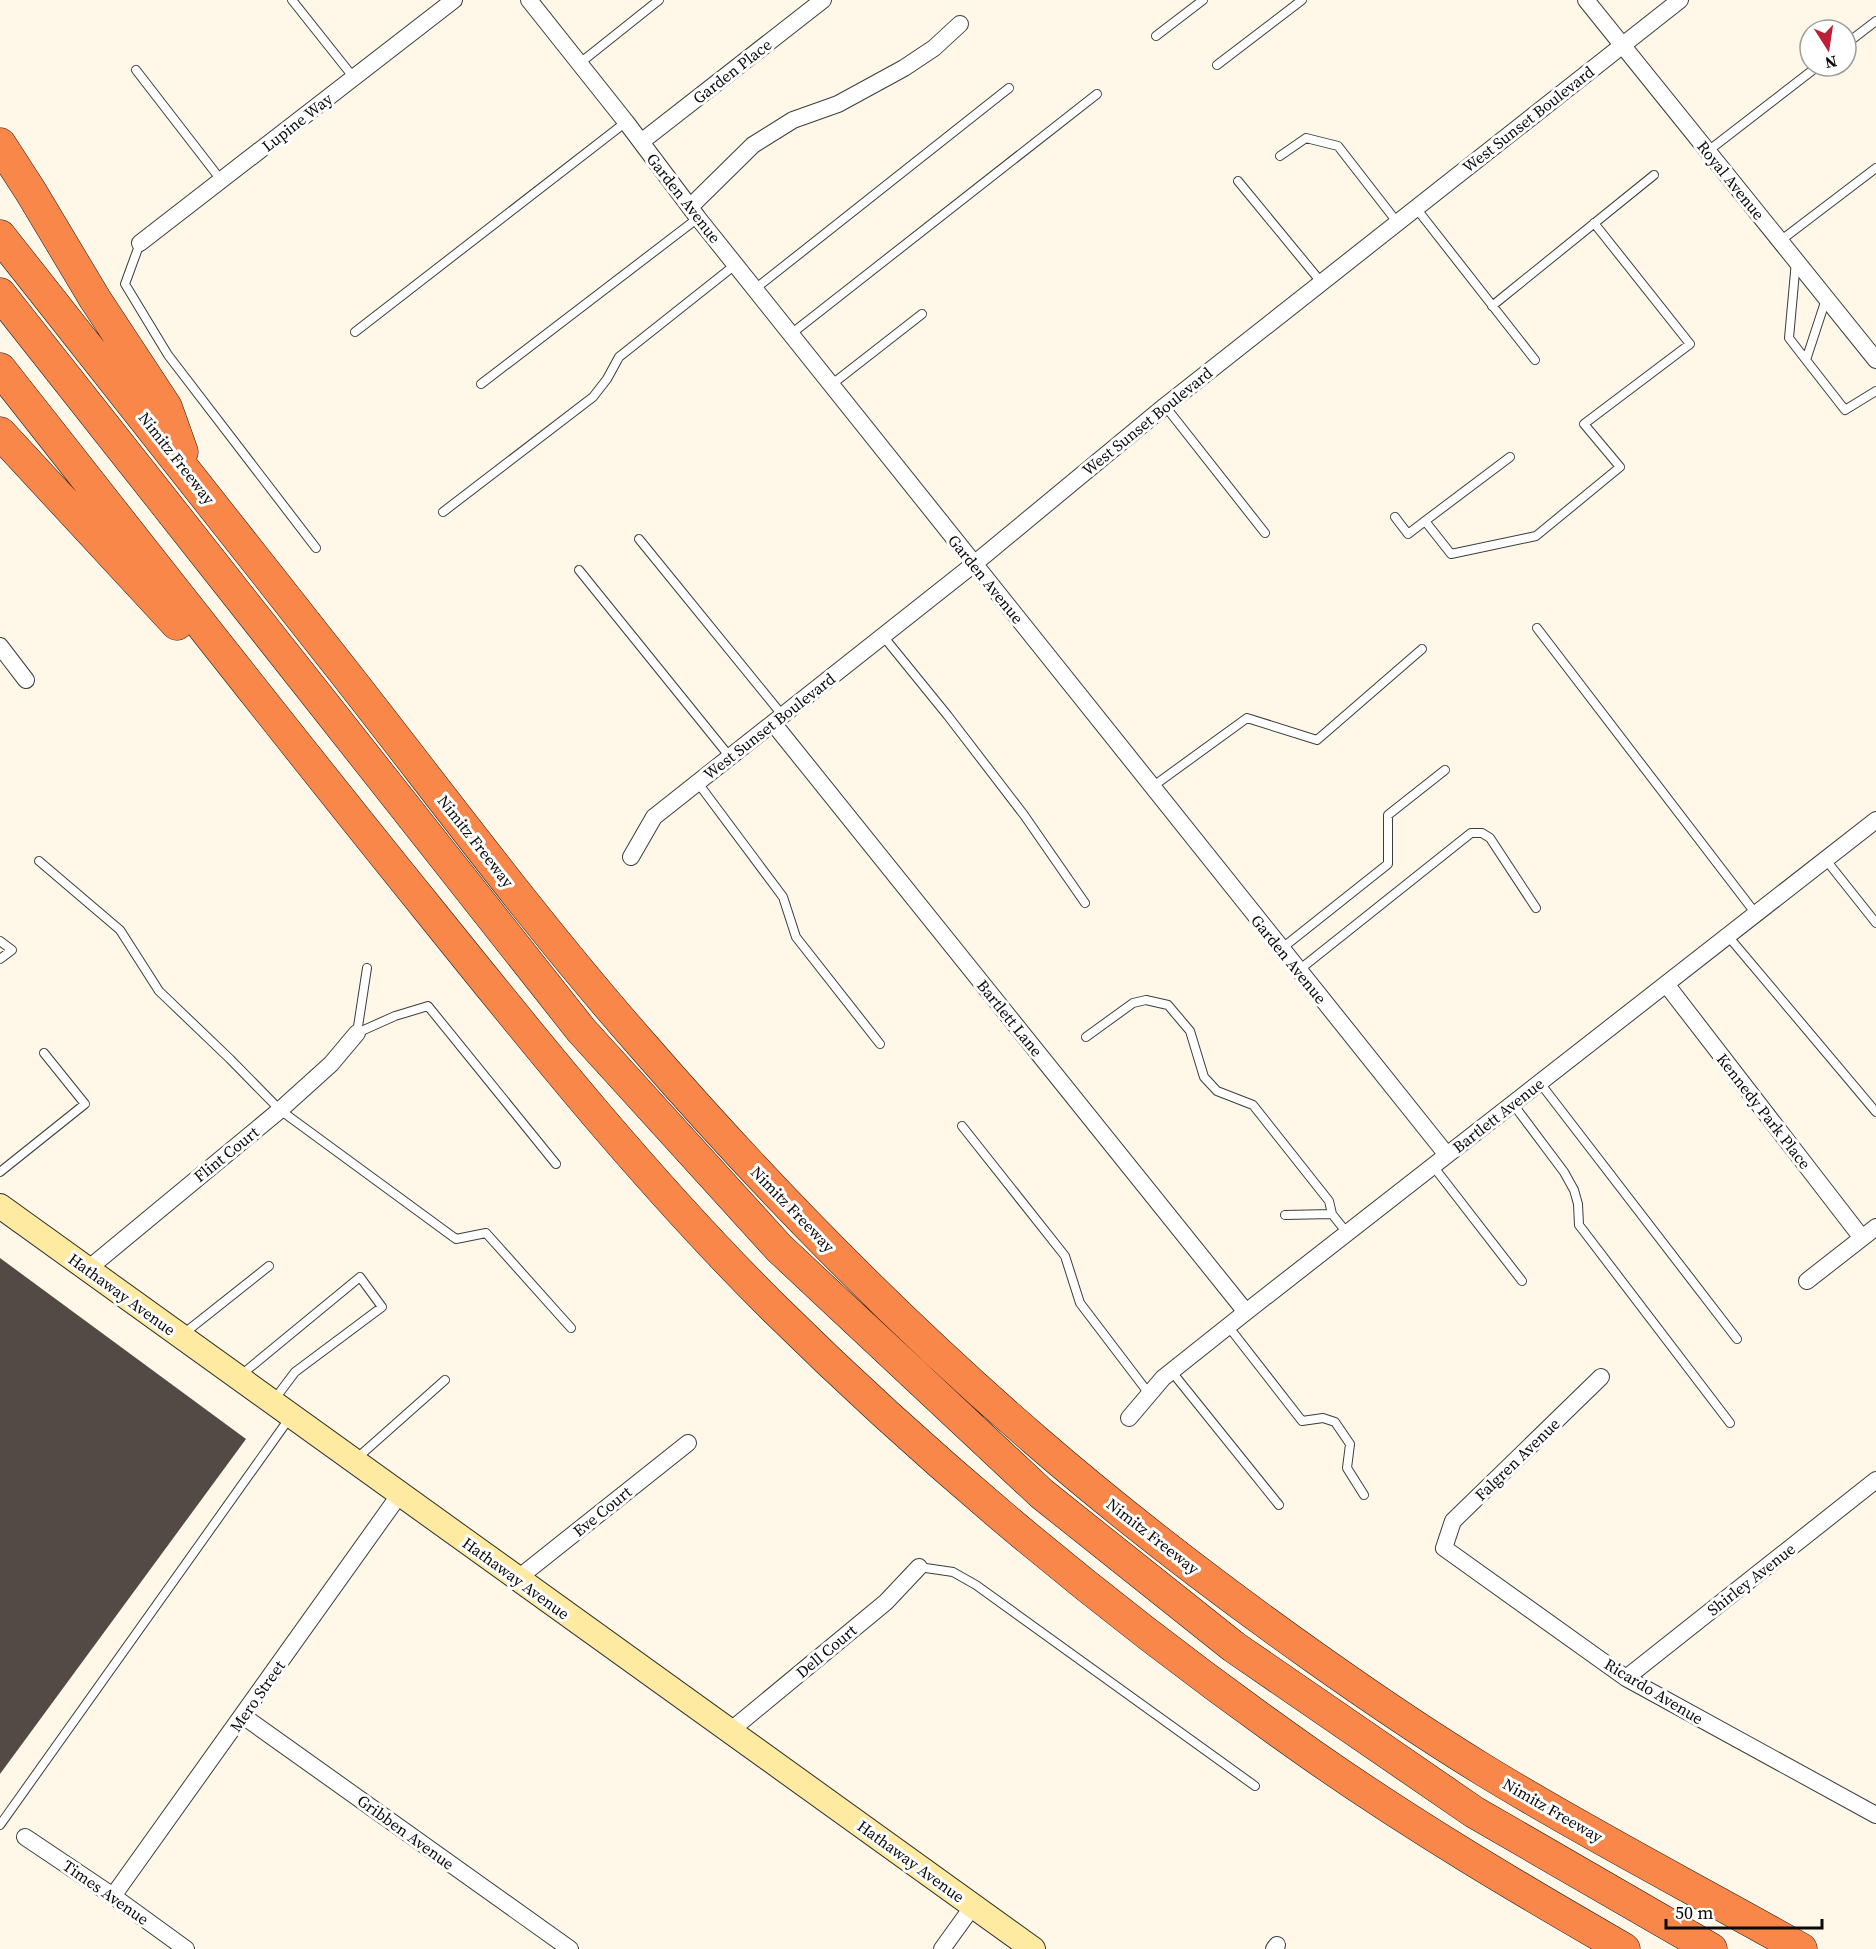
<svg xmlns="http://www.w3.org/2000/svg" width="1876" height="1949" font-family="'Source Serif 4',serif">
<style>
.building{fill:#534a46}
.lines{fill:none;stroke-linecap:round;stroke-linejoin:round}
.lane-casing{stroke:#3d3d3d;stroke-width:10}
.street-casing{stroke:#3d3d3d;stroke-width:18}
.secondary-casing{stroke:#2c2c2c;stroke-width:26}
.highway-casing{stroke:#1b1b1b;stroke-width:33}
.lane{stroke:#fff;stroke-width:8}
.street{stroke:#fff;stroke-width:16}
.secondary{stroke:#ffeaa2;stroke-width:24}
.highway{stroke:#f9874a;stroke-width:32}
.labels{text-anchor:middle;stroke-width:6;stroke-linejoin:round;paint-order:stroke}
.street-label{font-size:16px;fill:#0a0a0a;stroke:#fff}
</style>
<rect width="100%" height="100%" fill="#fff7e7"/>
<!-- building -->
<path class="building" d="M0,1258L246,1439L0,1774Z"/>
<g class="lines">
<!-- lane casing -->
<g class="lane-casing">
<path id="lane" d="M292,0L354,78
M1156,36L1203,0
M1846,44L1876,21
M580,63L659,0
M1217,65L1302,0
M136,70L221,180
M1708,151L1818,66
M1280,156L1306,138L1338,146L1397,222
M1238,181L1321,282
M1416,208L1535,360
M1780,241L1876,168
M140,243L125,284L168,355L316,548
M1796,261L1789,338L1806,360
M755,289L1009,88
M1826,299L1806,360L1845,410L1876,391
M1492,306L1654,175
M355,332L626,122
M791,334L1097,94
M481,384L698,218
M831,385L922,314
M1165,406L1265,533
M1510,457L1425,521L1451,554L1536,536L1620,467L1584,424L1690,344L1594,223
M443,512L593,397L607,379L619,357L735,265
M1395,517L1408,534L1425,521
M639,539L783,716
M579,570L730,757
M1537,628L1756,914
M883,636L948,716L1024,815L1085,903
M698,783L783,897L796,937L880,1044
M1152,787L1247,718L1317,740L1422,649
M1826,860L1876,923
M39,861L120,930L159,991L230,1059L280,1110L456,1239L486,1233L571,1328
M1728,936L1876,1112
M0,941L12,950L0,959
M1281,949L1388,864V815L1445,770
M1299,970L1471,833H1482L1490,838L1536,908
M357,1033L395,1016L428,1006L556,1164
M357,1033L367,968
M1086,1037L1133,1003L1146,1000L1168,1005L1190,1031L1204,1077L1217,1091L1253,1105L1329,1201L1332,1214L1347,1233
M1540,1083L1737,1339
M1513,1104L1564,1172L1574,1190L1578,1204L1579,1225L1730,1423
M962,1126L1065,1256L1080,1303L1150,1395
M1433,1166L1522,1281
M0,1172L85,1104L44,1053
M1285,1215L1332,1214
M1228,1326L1302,1421L1323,1418L1335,1422L1350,1444L1347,1468L1364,1495
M182,1335L269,1266
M1172,1372L1279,1505
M241,1375L360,1277L382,1307L295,1372L274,1400
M356,1459L445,1380
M919,1567L953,1572L976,1585L1255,1786
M0,1825L291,1416"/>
</g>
<!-- street casing -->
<g class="street-casing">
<path id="street" d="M529,0L626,122L698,218L1447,1155
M1586,0L1876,360
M641,142L823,0
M690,207L753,145L793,120L838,104L904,68L934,48L960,24
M140,243L454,0
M0,646L26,680
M773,723L1246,1312
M631,857L654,817L974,564L1165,406L1680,0
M1666,984L1862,1238
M88,1269L280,1110L331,1064L357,1033
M1807,1281L1876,1227
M1601,1377L1453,1521L1444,1548L1626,1678L1876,1815
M1129,1418L1163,1378L1246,1312L1876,820
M517,1579L688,1443
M1626,1678L1876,1480
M243,1716L570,1949
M730,1731L886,1602L919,1567
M25,1837L113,1896L186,1949
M113,1896L400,1494
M942,1949L973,1906
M1274,1949L1277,1945"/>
</g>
<!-- secondary casing -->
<g class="secondary-casing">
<path id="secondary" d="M0,1206L1033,1949"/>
</g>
<!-- highway casing -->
<g class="highway-casing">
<path id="highway" d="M0,144L31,192L95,299L166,407L182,452
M0,236C115,381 230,526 344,672C443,798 538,927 644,1047C765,1186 895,1319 1035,1440C1124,1517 1218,1589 1314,1657C1369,1696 1425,1734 1482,1769C1586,1833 1695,1889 1801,1949
M0,294L581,1030L779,1248L1042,1494L1234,1647L1474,1812L1711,1949
M0,369C142,549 283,730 428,909C538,1046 649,1184 774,1308C940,1472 1121,1621 1312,1755C1412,1825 1518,1888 1624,1949
M0,433L177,624"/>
</g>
<!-- lane -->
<use href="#lane" class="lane"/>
<!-- street -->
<use href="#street" class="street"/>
<!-- secondary -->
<use href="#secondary" class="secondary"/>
<!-- highway -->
<use href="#highway" class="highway"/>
</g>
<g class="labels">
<!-- street labels -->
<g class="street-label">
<text transform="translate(732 71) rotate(-38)" y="6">Garden Place</text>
<text transform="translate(1528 119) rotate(-38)" y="6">West Sunset Boulevard</text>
<text transform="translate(297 122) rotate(-38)" y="6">Lupine Way</text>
<text transform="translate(1731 180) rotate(51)" y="6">Royal Avenue</text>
<text transform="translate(684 198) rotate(52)" y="6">Garden Avenue</text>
<text transform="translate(1147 421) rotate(-39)" y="6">West Sunset Boulevard</text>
<text transform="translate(177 458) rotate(52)" y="6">Nimitz Freeway</text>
<text transform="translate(986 579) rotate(51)" y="6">Garden Avenue</text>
<text transform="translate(769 726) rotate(-38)" y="6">West Sunset Boulevard</text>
<text transform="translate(476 841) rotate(52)" y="6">Nimitz Freeway</text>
<text transform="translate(1289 959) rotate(51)" y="6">Garden Avenue</text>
<text transform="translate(1010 1018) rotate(51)" y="6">Bartlett Lane</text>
<text transform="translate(1764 1111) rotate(52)" y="6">Kennedy Park Place</text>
<text transform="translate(1498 1115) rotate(-38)" y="6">Bartlett Avenue</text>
<text transform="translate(226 1154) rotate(-39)" y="6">Flint Court</text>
<text transform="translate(793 1209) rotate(46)" y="6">Nimitz Freeway</text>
<text transform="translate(122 1294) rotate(36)" y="6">Hathaway Avenue</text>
<text transform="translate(1517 1459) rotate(-44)" y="6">Falgren Avenue</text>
<text transform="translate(602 1511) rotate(-39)" y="6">Eve Court</text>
<text transform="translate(1153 1536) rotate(38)" y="6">Nimitz Freeway</text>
<text transform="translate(516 1578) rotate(36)" y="6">Hathaway Avenue</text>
<text transform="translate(1751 1579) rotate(-38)" y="6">Shirley Avenue</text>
<text transform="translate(826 1651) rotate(-40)" y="6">Dell Court</text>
<text transform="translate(1654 1691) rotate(31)" y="6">Ricardo Avenue</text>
<text transform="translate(257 1696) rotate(-55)" y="6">Mero Street</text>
<text transform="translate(1553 1810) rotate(30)" y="6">Nimitz Freeway</text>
<text transform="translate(406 1832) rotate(36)" y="6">Gribben Avenue</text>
<text transform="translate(911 1861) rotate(36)" y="6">Hathaway Avenue</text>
<text transform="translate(106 1892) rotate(35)" y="6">Times Avenue</text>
</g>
</g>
<!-- north arrow -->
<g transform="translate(1828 48) rotate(168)"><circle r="28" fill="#ffffff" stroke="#9d9d9d" stroke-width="1.5"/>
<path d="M0-4.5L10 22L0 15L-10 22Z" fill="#bd1f38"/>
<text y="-9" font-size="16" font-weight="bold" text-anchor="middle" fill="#0a0a0a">N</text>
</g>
<!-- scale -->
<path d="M1666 1919v9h156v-9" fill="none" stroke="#0a0a0a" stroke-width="3"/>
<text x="1675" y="1919" font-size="18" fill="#0a0a0a" stroke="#ffffff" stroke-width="4.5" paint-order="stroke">50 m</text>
</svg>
